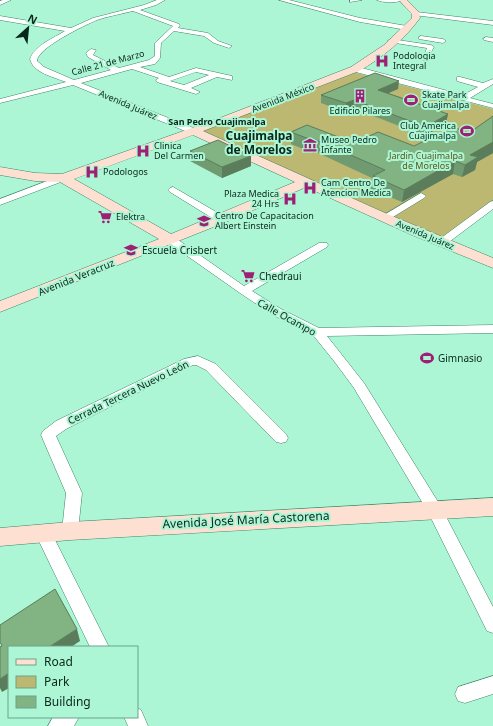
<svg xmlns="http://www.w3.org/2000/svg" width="493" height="726" font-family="'Noto Sans',sans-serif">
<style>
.green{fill:#bcb771}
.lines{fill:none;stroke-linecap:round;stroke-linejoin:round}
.street-casing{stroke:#3c8467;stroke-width:1}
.secondary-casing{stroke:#3c8467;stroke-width:1}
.street{fill:#fff;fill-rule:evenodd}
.secondary{fill:#fee0d2;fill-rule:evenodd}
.wall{fill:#709a70}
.shaded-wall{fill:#5b7d5b}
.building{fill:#82b382;stroke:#5b7d5b}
.labels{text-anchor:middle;stroke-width:4;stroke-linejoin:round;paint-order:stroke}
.far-poi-label{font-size:9px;fill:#09281c;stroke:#adf6d5;text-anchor:start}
.far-street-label{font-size:9px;fill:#09281c;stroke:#adf6d5}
.far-neighbourhood-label{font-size:9px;font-weight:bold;fill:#09281c;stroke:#adf6d5}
.far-park-label{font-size:9px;fill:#5c5718;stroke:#adf6d5}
.poi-label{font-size:10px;fill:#09281c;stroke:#adf6d5;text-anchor:start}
.street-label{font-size:10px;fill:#09281c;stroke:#adf6d5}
.far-district-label{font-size:12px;font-weight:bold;fill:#09281c;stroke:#adf6d5}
.near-street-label{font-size:12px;fill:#09281c;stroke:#adf6d5}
</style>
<rect width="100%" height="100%" fill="#adf6d5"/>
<!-- green -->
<path class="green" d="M353,72L493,109V200L443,241L193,131Z"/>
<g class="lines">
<!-- street casing -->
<g class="street-casing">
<path id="street" d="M3,0H11L0,5V1Z
M157,0H165L156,5L140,10L179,24L180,25L178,28L208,33L218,41L232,46L229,48L214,43L204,36L174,31L161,43L160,58L155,64L140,67L169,77L196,68L232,76V80L217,77L191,88L200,92L196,94L157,82L156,80L159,78L132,69L81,83L196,129L197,131L196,133H190L73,85L0,103V99L66,82C54,77 33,73 30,59C35,45 54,38 65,31L0,20V16L71,28L93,18L144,5ZM133,11L173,26L155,43V56L149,60L119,68L93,55L96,50L91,49L86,53L88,57L111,70L74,80L44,67L37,61C37,48 85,25 97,20C109,16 121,14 133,11ZM196,72L209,75L184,85L170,81Z
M279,0H289L360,18L407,26L410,28L407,30L360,22Z
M350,0H362L350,2Z
M377,0H403C398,3 382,3 377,0Z
M416,12L493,21V25L414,15L413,14Z
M421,36L443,39L446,41L443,43L419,39V37Z
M486,37L493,38V42L484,40L483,39Z
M391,39L431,45L434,47L430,54L428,55L425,53L427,48L389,42L388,41Z
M352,67H358L463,95L478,87L457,81V77H460L483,83L493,79V84L470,98L493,104V108L352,71Z
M63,175L66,176L68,178L66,180L0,205V199Z
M173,187L225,217L226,219L221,222L217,221L170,192L168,190L170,188Z
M421,193L426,196L424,198L388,220H380L379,218Z
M493,201V209L445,245H437L436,243L437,241L490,202Z
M170,236L174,237L244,286L319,243H327L328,245L327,247L252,291L281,309L319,328L493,325V333L327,336L364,383L440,505L493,607V633L487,631L428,512L354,388L334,361L313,335L273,315L240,293L166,241L165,239L166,237Z
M198,356L216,364L286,434L288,438L286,442L281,443L276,442L206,370L196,365H193L66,429L56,436L82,493L78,531L76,536L70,538L64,536L62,531L66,493L41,435L43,431L56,421L184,359Z
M43,526L49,528L109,647H90L35,533L37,528Z
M493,676V694L465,703L458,701L455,694L458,687Z
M137,708L141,710L148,726H128L124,717H137Z
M53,717H79L74,726H48Z"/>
</g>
<!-- secondary casing -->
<g class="secondary-casing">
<path id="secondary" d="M399,0H407L419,12L420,18C404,40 382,58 359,71L203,131L385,213L493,258V268L412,235L306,187L226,222L0,312V301L159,239L60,182L35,181L0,175V167L35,173L62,174L220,118L351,67L384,45L412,18V14ZM193,135L295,182L171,234L74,179Z
M493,498V516L70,540L0,546V528L70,522Z"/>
</g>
<!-- street -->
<use href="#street" class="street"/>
<!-- secondary -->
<use href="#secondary" class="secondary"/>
</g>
<!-- wall -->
<path class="wall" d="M398,89L388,93L448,114L446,123L425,136L353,108L345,112L321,103V95Z
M493,116V153L477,162L475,170L462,177L453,174L402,202L371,189L372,178L316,152L313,153L291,144V132L354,143L414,146L469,133Z
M190,151L251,156V166L222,178L190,161Z"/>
<!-- shaded-wall -->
<path class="shaded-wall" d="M399,81L398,89L377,98L378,90Z
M354,100L353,108L345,112L346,103Z
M448,114L446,123L425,136L426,127Z
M316,140V152L313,153L314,141Z
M493,142V153L477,162L475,170L462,177L465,165L470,155Z
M251,156V166L222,178V167Z
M455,161L453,174L402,202L404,190Z
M77,629L80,641L71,647H49Z
M9,673V688L2,692L0,688V679Z"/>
<!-- building -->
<path class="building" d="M375,73L399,81L378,90L448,114L426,127L354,100L346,103L321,95Z
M493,116V142L470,155L478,157L465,165L455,161L404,190L373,176L385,170L316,140L314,141L291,132L307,125L354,143L378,132L414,146L453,127L469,133Z
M218,140L251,156L222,167L190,151Z
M55,589L77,629L49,647H9V673L0,679V647L2,646L0,642V625Z"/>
<!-- icons -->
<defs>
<g id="hospital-bare" transform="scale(1.08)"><path d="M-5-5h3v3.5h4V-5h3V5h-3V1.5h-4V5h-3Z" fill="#9d2075" stroke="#adf6d5" stroke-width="2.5" paint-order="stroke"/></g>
<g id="building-bare" transform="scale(1.08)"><path d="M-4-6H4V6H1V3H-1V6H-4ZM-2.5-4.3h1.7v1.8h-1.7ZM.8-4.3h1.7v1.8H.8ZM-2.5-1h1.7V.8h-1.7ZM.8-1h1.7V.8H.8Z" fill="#9d2075" stroke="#adf6d5" stroke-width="2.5" paint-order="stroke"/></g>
<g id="stadium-bare" transform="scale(1.08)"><path d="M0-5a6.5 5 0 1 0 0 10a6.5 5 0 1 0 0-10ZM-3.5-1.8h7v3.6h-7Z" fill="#9d2075" stroke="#adf6d5" stroke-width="2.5" paint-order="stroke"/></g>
<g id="museum-bare" transform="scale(1.08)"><path d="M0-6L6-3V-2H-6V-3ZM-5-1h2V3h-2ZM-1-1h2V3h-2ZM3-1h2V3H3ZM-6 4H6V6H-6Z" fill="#9d2075" stroke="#adf6d5" stroke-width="2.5" paint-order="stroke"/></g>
<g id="supermarket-bare" transform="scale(1.08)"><path d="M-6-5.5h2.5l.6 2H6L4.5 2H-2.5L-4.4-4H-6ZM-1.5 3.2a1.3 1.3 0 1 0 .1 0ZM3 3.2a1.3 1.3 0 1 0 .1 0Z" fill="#9d2075" stroke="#adf6d5" stroke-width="2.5" paint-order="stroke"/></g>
<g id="university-bare" transform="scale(1.08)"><path d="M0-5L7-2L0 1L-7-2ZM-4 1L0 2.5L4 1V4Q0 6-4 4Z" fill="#9d2075" stroke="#adf6d5" stroke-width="2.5" paint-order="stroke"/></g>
</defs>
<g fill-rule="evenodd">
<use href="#hospital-bare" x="382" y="61"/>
<use href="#building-bare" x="360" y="96"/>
<use href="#stadium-bare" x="411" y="100"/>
<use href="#stadium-bare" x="467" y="131"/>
<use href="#museum-bare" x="310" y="145"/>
<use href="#hospital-bare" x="143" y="151"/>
<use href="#hospital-bare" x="92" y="172"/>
<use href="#hospital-bare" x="310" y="188"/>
<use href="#hospital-bare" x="290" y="199"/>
<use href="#supermarket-bare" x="105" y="217"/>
<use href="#university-bare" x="204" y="221"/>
<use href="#university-bare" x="131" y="250"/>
<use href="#supermarket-bare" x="248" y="276"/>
<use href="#stadium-bare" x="427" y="358"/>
</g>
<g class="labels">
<!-- far-poi labels -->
<g class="far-poi-label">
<text x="393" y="59">Podologia<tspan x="393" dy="10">Integral</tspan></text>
<text x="422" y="98">Skate Park<tspan x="422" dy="10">Cuajimalpa</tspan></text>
<text x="360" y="114" text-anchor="middle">Edificio Pilares</text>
<text x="456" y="129" text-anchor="end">Club America<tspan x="456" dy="10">Cuajimalpa</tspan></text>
<text x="321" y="143">Museo Pedro<tspan x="321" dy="10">Infante</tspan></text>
<text x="154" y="149">Clinica<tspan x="154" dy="10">Del Carmen</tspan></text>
<text x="103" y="175">Podologos</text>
<text x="321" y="186">Cam Centro De<tspan x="321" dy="10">Atencion Medica</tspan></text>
<text x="279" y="197" text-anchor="end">Plaza Medica<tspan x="279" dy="10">24 Hrs</tspan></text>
<text x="215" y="219">Centro De Capacitacion<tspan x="215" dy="10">Albert Einstein</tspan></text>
<text x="116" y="220">Elektra</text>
</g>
<!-- far-street labels -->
<g class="far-street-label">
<text transform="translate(108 63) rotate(-15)" y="3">Calle 21 de Marzo</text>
<text transform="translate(283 98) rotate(-21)" y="3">Avenida México</text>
<text transform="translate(128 105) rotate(23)" y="3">Avenida Juárez</text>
<text transform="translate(425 235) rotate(23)" y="3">Avenida Juárez</text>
</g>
<!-- far-neighbourhood labels -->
<g class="far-neighbourhood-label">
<text x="217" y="125">San Pedro Cuajimalpa</text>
</g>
<!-- far-park labels -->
<g class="far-park-label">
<text x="426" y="159">Jardin Cuajimalpa<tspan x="426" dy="10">de Morelos</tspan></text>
</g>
<!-- poi labels -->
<g class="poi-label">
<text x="142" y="254">Escuela Crisbert</text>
<text x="259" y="280">Chedraui</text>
<text x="438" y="362">Gimnasio</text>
</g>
<!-- street labels -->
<g class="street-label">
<text transform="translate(76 277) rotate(-22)" y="4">Avenida Veracruz</text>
<text transform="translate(287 317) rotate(29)" y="4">Calle Ocampo</text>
<text transform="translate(128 392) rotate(-26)" y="4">Cerrada Tercera Nuevo León</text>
</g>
<!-- far-district labels -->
<g class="far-district-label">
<text x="259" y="140">Cuajimalpa<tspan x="259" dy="14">de Morelos</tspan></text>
</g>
<!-- near-street labels -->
<g class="near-street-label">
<text transform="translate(246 520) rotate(-3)" y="4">Avenida José María Castorena</text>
</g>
</g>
<!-- legend -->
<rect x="8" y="646" width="130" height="72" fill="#adf6d5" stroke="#6ba48b"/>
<rect x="16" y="659" width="20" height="6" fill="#fee0d2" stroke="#6ba48b"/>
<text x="44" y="666" font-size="12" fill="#09281c">Road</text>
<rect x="16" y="676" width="20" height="12" fill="#bcb771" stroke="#6ba48b"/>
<text x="44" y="686" font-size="12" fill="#09281c">Park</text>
<rect x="16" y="696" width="20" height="12" fill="#82b382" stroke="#6ba48b"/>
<text x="44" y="706" font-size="12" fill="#09281c">Building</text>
<!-- north arrow -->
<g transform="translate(28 28) rotate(27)" stroke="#adf6d5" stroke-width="3" paint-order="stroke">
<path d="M0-3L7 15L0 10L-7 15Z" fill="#09281c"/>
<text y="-6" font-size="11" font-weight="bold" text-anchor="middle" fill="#09281c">N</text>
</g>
</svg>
